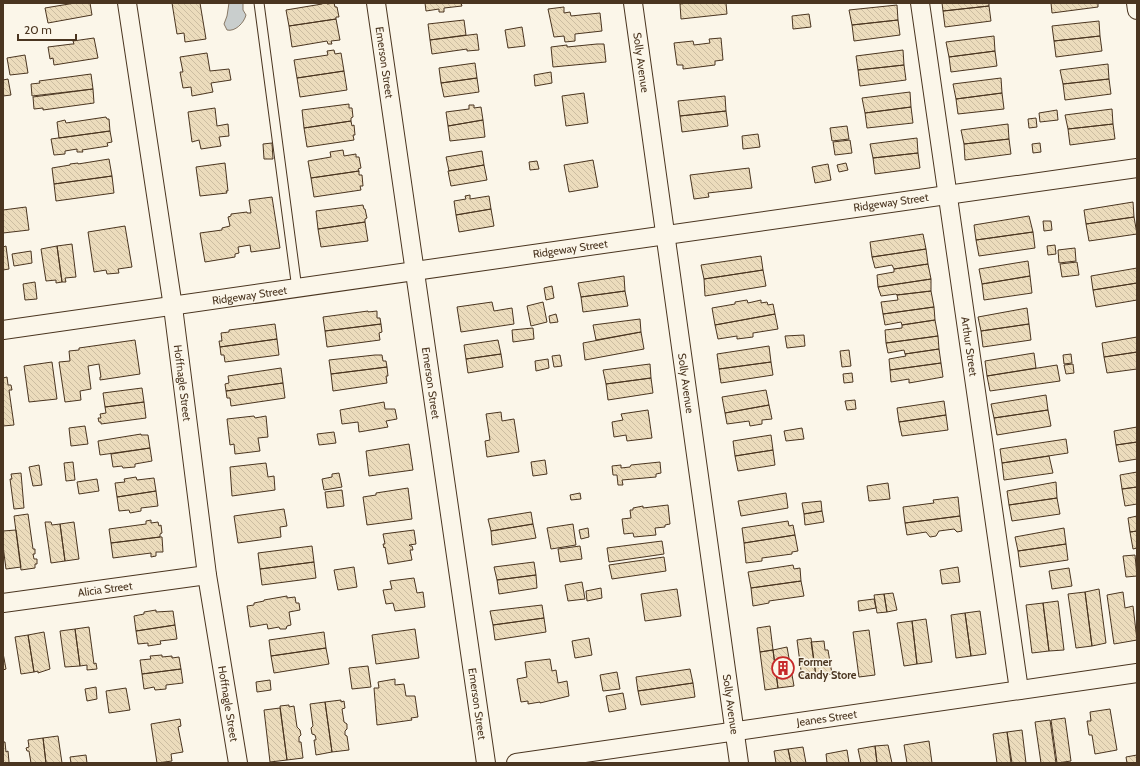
<svg xmlns="http://www.w3.org/2000/svg" width="1140" height="766" font-family="Cabin,sans-serif">
<style>
.water{fill:#c9cecd;stroke:#887966}
.building{fill:url(#building-back-hatch);stroke:#4a3520}
.lines{fill:none;stroke-linecap:round;stroke-linejoin:round}
.lane-casing{stroke:#4a3520;stroke-width:11}
.street-casing{stroke:#4a3520;stroke-width:20}
.lane{stroke:#fbf6e9;stroke-width:9}
.street{stroke:#fbf6e9;stroke-width:18}
.labels{text-anchor:middle;stroke-width:3;stroke-linejoin:round;paint-order:stroke}
.street-label{font-size:11px;fill:#4a3520;stroke:#fbf6e9}
.poi-label{font-size:11px;font-weight:bold;fill:#4a3520;stroke:#fbf6e9;text-anchor:start}
</style>
<defs>
<pattern id="building-back-hatch" width="6" height="6" patternUnits="userSpaceOnUse"><rect width="6" height="6" fill="#ecdcbc"/><path d="M-1 5l2 2M0 0l6 6M5-1l2 2" fill="none" stroke="#ccbda1"/></pattern>
</defs>
<rect width="100%" height="100%" fill="#fbf6e9"/>
<!-- water -->
<path class="water" d="M229,3H243V10L246,15C244,23 235,32 227,30L224,24L227,16Z"/>
<!-- building -->
<path class="building" d="M75,3H90L92,15L48,23L45,8Z
M172,3H200L206,39L185,42L184,33L177,34Z
M322,3H327V4L334,3L335,7H337L339,17H336V19L289,26L286,10L322,4Z
M425,3H461L462,6L444,8V12H439V9L426,11Z
M687,3H726L727,14L681,19L680,4Z
M942,3H989V6L943,11Z
M1051,3H1098V7L1052,13Z
M897,5L898,20L852,25L849,10Z
M989,6L991,21L945,27L943,11Z
M564,7V13L570,12L571,16L600,13L602,31L575,34V41L565,42L564,36L554,37L548,9Z
M809,14L811,27L793,29L792,16Z
M336,19L340,40L331,41L332,44H328L327,41L292,47L289,26Z
M464,20L466,35L430,40L428,24Z
M898,20L900,35L854,41L852,25Z
M1099,21L1100,36L1054,41L1052,26Z
M522,27L525,46L508,48L505,30Z
M477,34L479,50L467,51V49L432,54L430,40Z
M994,36L995,51L949,57L946,42Z
M1100,36L1102,51L1056,57L1054,41Z
M94,38L98,58L54,65L53,58L50,59L48,47L72,44H74L73,41Z
M721,38L723,60L715,61V65L683,69V65H677L674,43L693,41L694,45L710,43L709,39Z
M597,44H604L606,62L553,67L551,47L567,45V47Z
M334,50L335,54L341,53L344,71L297,78L294,60L328,55L327,51Z
M903,50L904,65L858,70L856,56Z
M995,51L997,66L951,72L949,57Z
M207,53L210,71L229,69L231,80L211,83L213,92L192,96L191,87L183,88L180,72H183L180,57Z
M25,55L28,73L10,75L7,58Z
M475,63L477,78L441,83L439,68Z
M1108,64L1109,79L1063,84L1060,70Z
M904,65L906,80L860,86L858,70Z
M344,71L347,90L300,97L297,78Z
M551,72L552,83L535,86L534,75Z
M91,74L93,89L32,96L31,84L40,83L39,81Z
M477,78L479,92L444,97L441,83Z
M1001,78L1002,93L956,99L953,84Z
M8,79L11,95L3,96V80Z
M1109,79L1111,94L1065,100L1063,84Z
M93,89L94,103L43,110V108L34,109L33,97Z
M910,92L911,107L865,113L862,98Z
M584,93L588,123L566,126L562,96Z
M1002,93L1004,109L958,114L956,99Z
M725,96L726,111L680,116L678,101Z
M349,104V108H352L353,117L351,118V121L304,128L302,110Z
M469,105H474V108L481,107L483,120L448,126L446,112L469,109Z
M911,107L913,123L867,128L865,113Z
M215,108L217,126L228,124L229,136L219,137L221,146L201,149L199,140L192,142L188,112Z
M1112,109L1113,124L1068,129L1065,115Z
M1057,110L1058,120L1040,122L1039,113Z
M726,111L728,126L682,132L680,116Z
M106,117L107,119H109L110,131L59,138L57,122L65,120L66,123Z
M1036,118L1037,127L1029,128L1028,119Z
M483,120L485,137L450,141L448,126Z
M351,121L352,126L354,125L355,135H353L354,140L307,147L304,128Z
M1008,124L1009,139L964,144L961,130Z
M1113,124L1115,139L1070,145L1068,129Z
M847,126L849,139L832,141L830,128Z
M110,131L112,142L107,143L108,146L82,150L83,152H77V149L65,151V154L54,155L51,139Z
M758,134L760,147L743,149L742,136Z
M917,138L918,153L873,158L870,144Z
M1009,139L1011,154L965,160L964,144Z
M850,140L852,153L835,155L833,142Z
M272,143L273,159H264L263,144Z
M1040,143L1041,152L1033,153L1032,144Z
M343,150L344,156L356,154V157H359L361,168L358,169L359,171L311,178L308,161L331,157L330,152Z
M482,151L484,165L449,171L446,157Z
M918,153L920,168L875,174L873,158Z
M109,159L112,176L54,184L52,168L70,165V164L78,163V164Z
M593,160L598,187L569,192L564,165Z
M537,161L539,169L530,170L529,162Z
M225,163L228,191H226L227,193L200,196L196,167Z
M846,163L848,170L839,172L837,165Z
M828,164L831,180L815,183L812,167Z
M484,165L487,180L451,186L448,171Z
M749,168L752,188L708,193L709,197L694,199L690,175Z
M359,171V175H362L363,186H360L361,190L314,197L311,178Z
M112,176L114,193L56,201L54,184Z
M470,195V199L489,196L491,209L456,215L454,201L466,199L465,196Z
M272,197L280,248L251,252L250,245L238,247L239,253L235,254V257L205,262L200,233L222,230V228L230,226L228,217L231,216V214L247,212V213H251L249,200Z
M1133,202L1134,217L1086,224L1084,210Z
M363,205L364,209H365L367,218L365,219V222L318,229L316,211Z
M26,207L29,230L3,233V210Z
M491,209L494,226L459,232L456,215Z
M1029,216L1033,232L976,240L974,225Z
M1134,217L1137,234L1089,241L1086,224Z
M1043,221H1051L1052,230L1044,231Z
M365,222L368,241L321,247L318,229Z
M125,226L132,267L118,269L119,273L107,274L106,270L94,272L88,232Z
M1033,232L1035,248L979,256L976,240Z
M923,234L926,249L872,257L870,242Z
M72,244L76,277L65,278L66,282H62L57,246Z
M1055,245L1056,254L1048,255L1047,246Z
M6,246L9,269L3,270V247Z
M57,246L62,282L56,283V280L46,281L41,249Z
M1075,248L1076,261L1059,263L1058,250Z
M926,249L928,264L894,269L892,265L875,268L872,257Z
M31,251L32,263L14,266L12,254Z
M761,256L763,270L704,279L701,265Z
M1028,261L1030,276L982,284L979,269Z
M1077,262L1079,275L1062,277L1060,264Z
M928,264L931,279L878,287L877,275L894,272V269Z
M1137,268V283L1093,290L1091,276Z
M763,270L766,286L705,296L704,279Z
M624,276L625,291L581,297L578,283Z
M1030,276L1032,293L984,300L982,284Z
M931,279V291L897,295L896,294L881,296L878,287Z
M35,282L37,299L25,300L23,284Z
M1137,283V300L1096,307L1093,290Z
M552,286L554,298L546,300L544,288Z
M625,291L628,306L583,312L581,297Z
M931,291L934,307L883,314L881,302L898,300L897,295Z
M747,300L748,303L761,300V303L767,302L768,305L773,304L775,314L715,325L712,308L735,304V302Z
M492,302L494,311L512,308L514,324L461,332L457,307Z
M543,302L547,322L531,326L527,306Z
M934,307L935,320L902,325L901,322L885,325L883,314Z
M1027,308L1029,324L981,331L978,317Z
M368,311V312L377,311V318H380L381,324L325,331L323,317Z
M556,314L558,322L550,323L549,316Z
M775,314L778,329L753,333V337L737,339V336L718,339L715,325Z
M640,319L641,332L596,340L593,325Z
M935,320L938,336L886,343L885,330L902,328V325Z
M275,324L277,339L220,347L219,341H222L221,333L229,332V330Z
M381,324L382,332L379,333L380,340L327,347L325,331Z
M1029,324L1031,340L983,347L981,331Z
M533,328L534,339L513,342L512,330Z
M641,332L644,349L585,360L583,343Z
M804,335L805,346L787,348L785,336Z
M938,336L939,349L905,354L904,350L888,353L886,343Z
M1137,337V352L1104,357L1102,343Z
M277,339L279,355L225,362L224,355H221L220,347Z
M135,340L140,374L100,380V377H101L99,364L88,366L91,389L80,391L81,400L65,402L59,362L70,361L69,351L79,350V348Z
M498,340L501,354L466,359L464,345Z
M769,346L771,362L719,369L717,354Z
M939,349L941,363L890,370L889,359L906,356L905,354Z
M849,350L851,366L842,367L840,351Z
M1137,352V369L1107,373L1104,357Z
M1034,353L1036,368L987,376L985,361Z
M501,354L503,367L468,373L466,359Z
M1071,354L1072,363L1064,364L1063,355Z
M375,355H382L383,361H386L387,367L331,374L329,360Z
M560,355L562,366L554,367L552,356Z
M548,359L549,368L536,371L535,361Z
M52,362L57,399L29,402L24,366Z
M771,362L773,375L721,383L719,369Z
M941,363L943,377L909,383V379L891,382L890,370Z
M650,364L651,378L606,384L603,370Z
M1073,364L1074,373L1066,374L1064,365Z
M1057,365L1060,381L990,391L987,376Z
M387,367L388,376H386L387,383L333,391L331,374Z
M281,368L283,383L226,391L225,384L229,383L228,376Z
M852,373L853,382L844,383L843,374Z
M7,377L8,385H11L12,390H9L14,425L3,426V378Z
M651,378L653,393L608,400L606,384Z
M283,383L285,398L231,406L230,398H227L226,391Z
M142,388L144,402L105,407L103,393Z
M766,390L769,405L725,413L722,397Z
M1046,395L1048,410L994,418L991,404Z
M855,400L856,409L847,410L845,401Z
M944,401L946,415L899,422L897,408Z
M144,402L146,418L101,424V422H99L98,418H101L100,414L106,413L105,407Z
M384,402L385,409H395L397,419L386,421L388,427L359,432L358,422L342,424L340,410Z
M769,405L772,419L762,420V424L750,426L749,421L727,424L725,413Z
M648,410L652,438L627,441L626,435L614,437L612,422L623,420L621,414Z
M1048,410L1051,426L997,435L994,418Z
M501,412L502,421L514,419L519,452L487,457L485,441L490,440L486,414Z
M946,415L948,430L902,436L899,422Z
M254,416L255,418L266,416L268,437L258,438L260,451L235,454L234,444L230,445L227,419Z
M85,426L88,444L71,446L69,428Z
M1137,427V442L1116,445L1114,431Z
M802,428L804,439L786,441L784,431Z
M334,432L336,443L319,445L317,434Z
M141,434V435H148L150,448L100,455L98,441Z
M771,435L773,450L735,456L733,441Z
M1066,439L1068,453L1002,463L1000,449Z
M1137,442V459L1119,462L1116,445Z
M409,444L413,470L369,476L366,451Z
M150,448L152,461L135,464V467L123,468L122,466L113,467L111,454Z
M773,450L775,465L738,471L735,456Z
M1049,456L1053,473L1004,480L1002,463Z
M545,460L547,474L533,476L531,462Z
M73,462L75,480L66,481L64,463Z
M660,462L661,473L656,474V477L622,480L623,485H618L617,475H613L612,466L621,465V468L630,467L631,465Z
M266,463L268,477L274,476L275,490L232,496L230,467Z
M39,465L42,485L33,486L29,467Z
M1137,472V487L1122,489L1120,475Z
M21,473L24,508L14,509L10,479H12L11,474Z
M339,473L342,487L324,490L322,479L332,477V474Z
M136,477L137,480L154,478L156,491L117,497L115,483L125,482L124,479Z
M97,479L99,491L79,494L77,482Z
M1056,482L1057,498L1009,505L1007,491Z
M888,483L890,499L869,501L867,486Z
M1137,487V504L1125,506L1122,489Z
M408,488L412,519L367,525L363,497L376,495V493Z
M342,490L344,506L327,508L325,492Z
M156,491L158,506L141,508V511L130,513L129,510L119,511L117,497Z
M580,493L581,499L571,500L570,495Z
M786,493L788,508L741,516L738,501Z
M958,497L960,516L905,523L903,507L934,503L933,500Z
M1057,498L1060,514L1012,521L1009,505Z
M821,501L822,511L804,514L802,503Z
M668,505L670,524L665,525V527L655,528L656,535L634,537L633,533L624,534L622,519L631,518L630,510H633V508L643,506V508Z
M284,509L287,526L280,527L281,537L238,543L234,516Z
M822,511L824,522L805,525L804,514Z
M531,512L533,524L491,531L488,519Z
M28,514L33,549H35V554H33L34,559H37V564H35V568L21,570L14,516Z
M960,516L962,531L957,532L954,529L939,531L936,536L930,537L926,532L907,535L905,523Z
M1137,516V531L1130,532L1128,518Z
M151,520V523L158,522L159,526L161,525L162,533L160,534V537L111,543L109,529L146,524V521Z
M788,521L789,526L793,525L795,535L744,543L742,528Z
M45,522H51L52,525L60,524L65,561L51,563Z
M74,522L79,559L65,561L60,524Z
M533,524L536,538L492,545L491,531Z
M573,524L576,545L551,549L547,528Z
M588,528L589,537L581,539L579,530Z
M1064,528L1066,544L1018,551L1015,537Z
M16,530L21,567L6,569L3,546V531Z
M414,530L416,544L409,545L410,546H412L413,550H410L412,560L388,564L385,547L384,548L383,544H385L383,534Z
M1137,531V548L1133,549L1130,532Z
M795,535L798,551L792,552V554L762,558V561L746,563L744,543Z
M160,537H162L163,552H156V556L151,557V553L113,558L111,543Z
M662,541L664,554L609,562L607,548Z
M1066,544L1068,560L1020,567L1018,551Z
M312,546L314,562L260,569L258,553Z
M580,546L582,559L560,562L558,549Z
M1135,555L1137,576L1126,577L1123,556Z
M664,557L666,571L612,579L609,565Z
M314,562L316,578L262,585L260,569Z
M534,562L536,575L497,580L494,567Z
M793,565L794,569L800,568L801,581L751,588L748,572Z
M354,567L357,587L338,590L334,570Z
M958,567L960,582L942,584L940,570Z
M1069,568L1072,586L1052,589L1049,571Z
M536,575L537,588L499,594L497,580Z
M414,578L417,593L423,592L425,607L395,611L393,603L386,604L383,590L392,589L390,581Z
M801,581L804,596L769,601V603L753,606L751,588Z
M582,582L585,599L568,601L565,585Z
M601,588L602,598L587,601L586,591Z
M677,589L681,616L645,621L641,594Z
M1099,589L1106,643L1092,646L1085,592Z
M1085,592L1092,646L1076,648L1068,594Z
M1123,592L1125,608L1133,606L1137,640L1114,644L1107,595Z
M893,593L897,610L887,612L884,594Z
M884,594L887,612L877,613L874,595Z
M287,596V598L295,597L296,603H299L300,610L289,612L291,625L287,626L286,629H280L279,627L268,629L267,624L250,627L247,606L254,605V603L264,601V600Z
M874,599L876,608L859,611L858,601Z
M1058,601L1064,650L1049,651L1043,603Z
M1043,603L1049,651L1032,653L1026,605Z
M542,605L544,618L493,625L490,611Z
M156,610V612L173,611L175,625L136,631L134,616L144,614V612Z
M980,611L986,654L971,656L965,613Z
M965,613L971,656L956,658L951,615Z
M544,618L546,632L495,640L493,625Z
M926,619L932,662L917,664L912,621Z
M912,621L917,664L904,666L897,623Z
M175,625L177,639L160,641L161,644L148,646V643L138,644L136,631Z
M770,626L773,650L760,652L757,628Z
M89,627L94,664L96,663L97,669L87,670V665L80,666L75,629Z
M75,629L80,666L65,667L60,631Z
M415,629L419,658L376,664L372,635Z
M869,630L875,675L859,677L853,632Z
M44,632L50,669L38,673V671L34,672L28,635Z
M324,632L326,648L271,656L269,640Z
M28,635L34,672L21,674L15,637Z
M589,638L592,655L575,658L572,641Z
M811,638L816,676L802,678L797,640Z
M824,641L825,650H828L832,674L816,676L811,642Z
M787,647L794,686L778,688L773,650Z
M326,648L329,664L274,673L271,656Z
M773,650L778,688L765,690L760,652Z
M3,653L6,669L3,670Z
M162,655V657L172,656V658L179,657L181,669L142,674L140,660L151,659L150,656Z
M550,659L552,671L556,670L558,683L567,681L569,696L540,703V702L528,704V701L521,702L517,679L527,677L525,662Z
M368,666L371,687L352,689L349,668Z
M181,669L183,683L166,685V689L155,690L154,687L144,689L142,674Z
M690,669L693,683L638,691L636,677Z
M617,672L620,689L603,691L600,675Z
M395,679V685L404,684L406,696H415L418,717L411,718L412,720L377,725L374,688H379L378,682Z
M270,680L271,690L257,692L256,682Z
M693,683L695,697L641,705L638,691Z
M96,687L97,699L87,701L85,689Z
M126,688L130,710L109,713L106,691Z
M623,693L626,709L609,712L606,696Z
M341,700V702L344,701L345,708L342,709L344,722L347,724V729L345,731V735L347,736L349,750L332,752L325,702Z
M325,702L332,752L316,755L314,740H316V739L315,735L312,734L311,728L313,726L310,704Z
M289,705V707L294,706L297,727L300,730L301,735L299,737V742H301L303,758L287,760L280,706Z
M280,708L287,760L270,762L264,710Z
M1110,709L1117,750L1095,754L1092,735H1089L1087,721H1091L1090,712Z
M1065,718L1071,761L1057,763L1051,720Z
M180,719L181,726L178,727L183,752L171,754L172,761L157,763L151,724Z
M1050,720L1056,763H1041L1035,722Z
M1022,730L1026,763H1012L1007,732Z
M1007,732L1011,763H997L993,734Z
M58,736L62,763H46L43,738Z
M43,738L46,763H31L29,751H27L26,748L29,747L28,740Z
M929,741L932,763H907L904,745Z
M3,742H5L6,752L8,751L9,762L8,763H3Z
M888,745L892,763H877L875,746Z
M875,746L877,763H861L858,749Z
M803,747L806,763H791L788,749Z
M788,749L791,763H776L774,751Z
M847,750L849,763H827L826,754Z
M86,755L87,763H71L70,757Z
M1137,755V763H1127L1126,757Z"/>
<g class="lines">
<!-- lane casing -->
<g class="lane-casing">
<path id="lane" d="M259,3L297,289"/>
</g>
<!-- street casing -->
<g class="street-casing">
<g id="street">
<path id="s1" d="M127,3L173,307L207,575L238,763"/>
<path id="s2" d="M376,3L486,763"/>
<path id="s3" d="M633,3L739,763"/>
<path id="s4" d="M920,3L1019,690"/>
<path d="M1136,3L1137,10"/>
<path id="s5" d="M3,330C381,278 759,219 1137,168"/>
<path id="s6" d="M3,603L207,575"/>
<path id="s7" d="M516,763L1137,673"/>
</g>
</g>
<!-- lane -->
<use href="#lane" class="lane"/>
<!-- street -->
<use href="#street" class="street"/>
</g>
<!-- icons -->
<defs>
<g id="building-ring" transform="scale(1.15)"><circle r="9.5" fill="#fbf6e9" stroke="#c62828" stroke-width="1.5"/><path d="M-4-6H4V6H1V3H-1V6H-4ZM-2.5-4.3h1.7v1.8h-1.7ZM.8-4.3h1.7v1.8H.8ZM-2.5-1h1.7V.8h-1.7ZM.8-1h1.7V.8H.8Z" fill="#c62828"/></g>
</defs>
<g fill-rule="evenodd">
<use href="#building-ring" x="783" y="668"/>
</g>
<g class="labels">
<!-- street labels -->
<g class="street-label">
<text dy="4" stroke="none"><textPath href="#s2" startOffset="60">Emerson Street</textPath></text>
<text dy="4" stroke="none"><textPath href="#s3" startOffset="60">Solly Avenue</textPath></text>
<text dy="4" stroke="none"><textPath href="#s5" startOffset="897">Ridgeway Street</textPath></text>
<text dy="4" stroke="none"><textPath href="#s5" startOffset="573">Ridgeway Street</textPath></text>
<text dy="4" stroke="none"><textPath href="#s5" startOffset="249">Ridgeway Street</textPath></text>
<text dy="4" stroke="none"><textPath href="#s4" startOffset="347">Arthur Street</textPath></text>
<text dy="4" stroke="none"><textPath href="#s1" startOffset="384">Hoffnagle Street</textPath></text>
<text dy="4" stroke="none"><textPath href="#s2" startOffset="384">Emerson Street</textPath></text>
<text dy="4" stroke="none"><textPath href="#s3" startOffset="384">Solly Avenue</textPath></text>
<text dy="4" stroke="none"><textPath href="#s6" startOffset="103">Alicia Street</textPath></text>
<text dy="4" stroke="none"><textPath href="#s1" startOffset="708">Hoffnagle Street</textPath></text>
<text dy="4" stroke="none"><textPath href="#s2" startOffset="708">Emerson Street</textPath></text>
<text dy="4" stroke="none"><textPath href="#s3" startOffset="708">Solly Avenue</textPath></text>
<text dy="4" stroke="none"><textPath href="#s7" startOffset="314">Jeanes Street</textPath></text>
</g>
<!-- poi labels -->
<g class="poi-label">
<text x="798" y="666">Former<tspan x="798" dy="13">Candy Store</tspan></text>
</g>
</g>
<!-- border -->
<rect width="1140" height="766" fill="none" stroke="#4a3520" stroke-width="8"/>
<!-- scale -->
<path d="M18 34v6h58v-6" fill="none" stroke="#4a3520" stroke-width="2"/>
<text x="24" y="34" font-size="12" fill="#4a3520" stroke="#fbf6e9" stroke-width="3" paint-order="stroke">20 m</text>
</svg>
